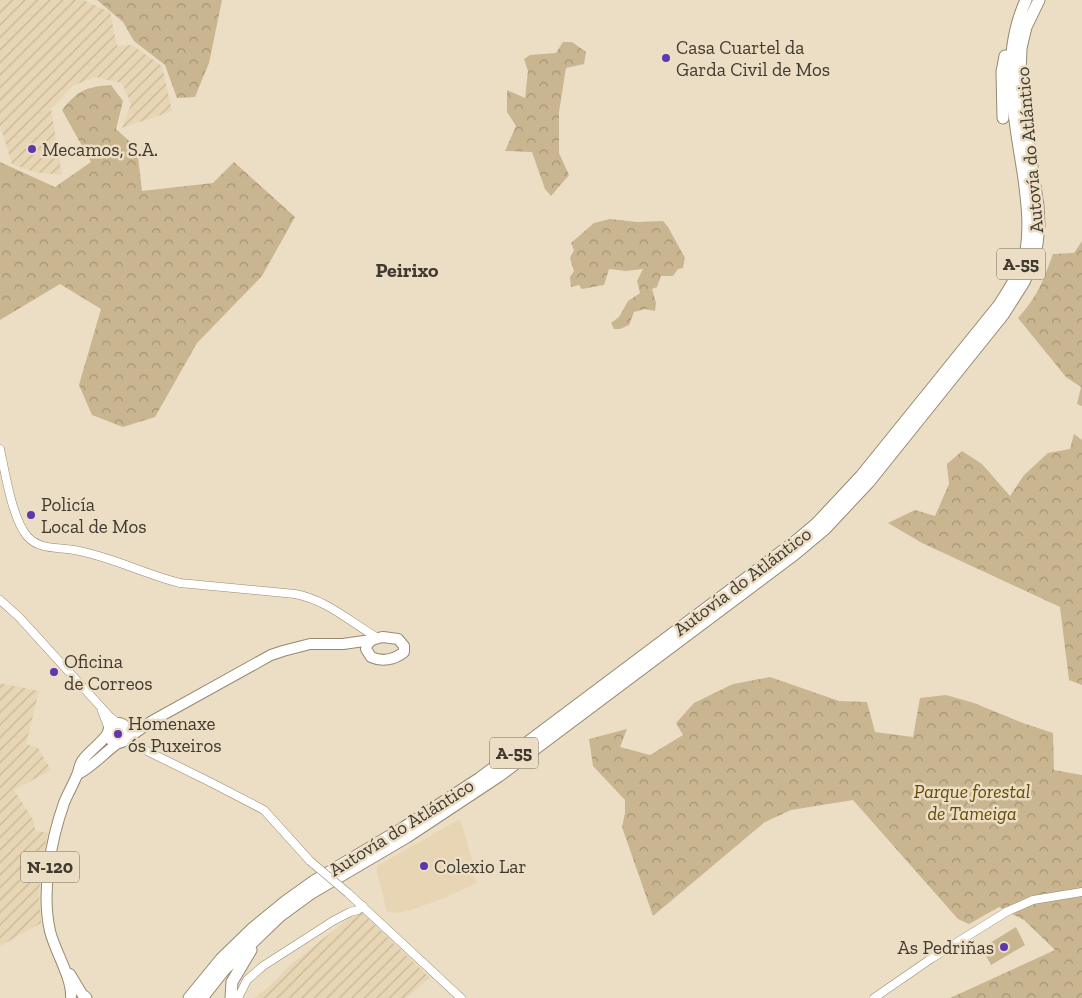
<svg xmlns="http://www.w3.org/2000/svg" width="1082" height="998" font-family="'Zilla Slab',serif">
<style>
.built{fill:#e7d5b4}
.industrial{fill:url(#industrial-furrows)}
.grass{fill:#c9b58f}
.forest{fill:url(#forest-crowns)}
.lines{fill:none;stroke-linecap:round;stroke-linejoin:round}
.tertiary-casing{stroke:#968970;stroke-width:9}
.trunk-casing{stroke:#968970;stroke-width:12}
.motorway-casing{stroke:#968970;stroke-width:13}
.tertiary{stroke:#fff;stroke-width:8}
.trunk{stroke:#fff;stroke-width:10}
.motorway{stroke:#fff;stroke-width:11}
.tertiary-bridge-casing{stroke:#968970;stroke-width:9;stroke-linecap:butt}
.tertiary-bridge{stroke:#fff;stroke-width:8}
.poi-dot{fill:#5e36ae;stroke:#ecdec4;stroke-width:2}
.labels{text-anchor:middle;stroke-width:5;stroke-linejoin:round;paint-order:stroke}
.shield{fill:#ecdec4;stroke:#746b5c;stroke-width:1}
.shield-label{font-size:18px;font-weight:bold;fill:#403a30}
.poi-label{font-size:19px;fill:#403a30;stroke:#ecdec4;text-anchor:start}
.street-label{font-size:19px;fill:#403a30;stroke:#ecdec4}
.park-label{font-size:19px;font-style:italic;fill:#664a04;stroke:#ecdec4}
.neighbourhood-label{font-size:20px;font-weight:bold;fill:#403a30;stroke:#ecdec4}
</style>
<defs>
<pattern id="industrial-furrows" width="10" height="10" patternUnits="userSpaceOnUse" patternTransform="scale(1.25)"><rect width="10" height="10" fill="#e7d5b4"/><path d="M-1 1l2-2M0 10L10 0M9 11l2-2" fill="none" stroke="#c7b89b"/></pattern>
<pattern id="forest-crowns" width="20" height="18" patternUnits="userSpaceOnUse" patternTransform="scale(1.25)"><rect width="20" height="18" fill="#c9b58f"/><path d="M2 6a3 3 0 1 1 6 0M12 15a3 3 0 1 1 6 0" fill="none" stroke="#a59475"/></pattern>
</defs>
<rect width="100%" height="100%" fill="#ecdec4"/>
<!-- built -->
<path class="built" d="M460,819L473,863L469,865L477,883L444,898L411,910L395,913L387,912L377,872V866Z"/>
<!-- industrial -->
<path class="industrial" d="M0,0H83L110,12L117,46L132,45L162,66L172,111L122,128L131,104L122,83L96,77L74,85L51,109L62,175L34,172L12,164L0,126Z
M0,683L39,691L26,744L38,748L51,770L14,790L34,821L35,831L48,833L42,861L39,894L41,923L0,946Z
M357,908L430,978L407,997V998H254L271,985L289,966L343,923Z"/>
<!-- grass -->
<path class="grass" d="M1016,927L1025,945L991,965L982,948Z"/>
<!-- forest -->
<path class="forest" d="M97,0H222L209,63L195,97L177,98L165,65L134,41L123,22Z
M563,42H572L586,52L584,64L566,68L559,112V153L569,175L551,196L545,189L532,152L505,151L516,126L507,112V90L525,98L528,71L524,59L530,55L556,53Z
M111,85L123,101L116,129L137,148L142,191L213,183L234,162L295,217L262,276L197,343L155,417L123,427L92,415L79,385L101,309L60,284L0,320V162L55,187L91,162L62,110C78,90 86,87 111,85Z
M610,219L637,222L663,221L668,227L685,258L683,268L678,269L673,276H661L657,287L652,289L656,303L655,311L645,309L634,312L629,325L620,329H614L611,323L619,317L628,301L640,293L637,281L643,269L626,271L609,269L604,285L582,289L579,285L571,287L570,277L574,271L570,258L574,250L571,243L594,223Z
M1082,241V406L1077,404L1081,387L1066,377L1018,318C1038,296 1043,281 1053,254L1074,253Z
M1074,434L1082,440V685L1069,680L1060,607L922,543L888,523L915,510L935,516L949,484L947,464L962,451L982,464L1010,496L1024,475L1048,453L1070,449Z
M770,677L839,701L867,702L875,732L913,737L920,698L946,695L974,703L1023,723L1053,733L1054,770L1082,775V998H950L1055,950L1024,920L999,907L969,924L958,919L853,800L791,810L765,822L653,916L622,827L625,813V800L593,766L589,739L627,729L620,747L650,755L683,735L676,723L694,703L733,684Z"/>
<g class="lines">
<!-- tertiary casing -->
<g class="tertiary-casing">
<path id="tertiary" d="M0,449C5,472 12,518 27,536C39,550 57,547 74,550C110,556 144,574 180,583L295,594C327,600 350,622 378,638
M0,600L19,617L110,717L118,723
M102,711L109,729
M127,737L138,747L147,751L210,782L264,810L310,861
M348,893L461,998
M238,998L247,980L263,966L333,921L350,912L358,910L363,906
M874,998L932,958L1006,912L1033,900L1082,892"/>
</g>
<!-- trunk casing -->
<g class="trunk-casing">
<path id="trunk" d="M383,637L398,639L404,646V652C394,660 382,662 371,657L366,649C368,640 374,639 383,637Z
M108 733a10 10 0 1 1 20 0a10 10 0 1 1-20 0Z
M128,734L135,733L152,721L271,655L283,651L310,644H343L371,640
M78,774C91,768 105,752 118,743
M70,974L82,994
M71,996C72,978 54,949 50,931C41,892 51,840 64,803C68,793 73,785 77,775C79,771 79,766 82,761C89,751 101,744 108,733"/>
</g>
<!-- motorway casing -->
<g class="motorway-casing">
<path id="motorway" d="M1003,118L1002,72L1005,56
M84,996L86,998
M189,998L221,959L253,928L286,901L314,881L403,828L480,778L797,540L816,524L861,476L999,305C1010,288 1021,271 1026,251C1030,227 1027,202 1024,179C1015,118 999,59 1026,0
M202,998L224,970L280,916L310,894L407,837L499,776L795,554L825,529L869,482L1003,315L1024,282L1032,264L1037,244L1039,225L1038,206L1024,113L1020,74L1021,48L1026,27L1039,0
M231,998L232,982L251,950"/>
</g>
<!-- tertiary -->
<use href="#tertiary" class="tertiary"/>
<!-- trunk -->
<use href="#trunk" class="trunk"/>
<!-- motorway -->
<use href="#motorway" class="motorway"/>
<!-- tertiary-bridge casing -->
<g class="tertiary-bridge-casing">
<path id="tertiary-bridge" d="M310,861L348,893"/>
</g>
<!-- tertiary-bridge -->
<use href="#tertiary-bridge" class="tertiary-bridge"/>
</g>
<!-- markers -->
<g class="poi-dot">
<circle cx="666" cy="58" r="5"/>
<circle cx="32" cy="149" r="5"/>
<circle cx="31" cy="515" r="5"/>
<circle cx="54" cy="672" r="5"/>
<circle cx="118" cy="734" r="5"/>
<circle cx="424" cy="866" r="5"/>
<circle cx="1004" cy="947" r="5"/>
</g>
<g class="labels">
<!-- shield labels -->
<g class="shield">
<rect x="997" y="248.5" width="48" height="31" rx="4"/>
<rect x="490" y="737.5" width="48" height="31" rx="4"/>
<rect x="21" y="851.5" width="58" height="31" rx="4"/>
</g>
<g class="shield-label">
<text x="1021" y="270">A-55</text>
<text x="514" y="759">A-55</text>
<text x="50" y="873">N-120</text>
</g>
<!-- poi labels -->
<g class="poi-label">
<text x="676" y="54">Casa Cuartel da<tspan x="676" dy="22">Garda Civil de Mos</tspan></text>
<text x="42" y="156">Mecamos, S.A.</text>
<text x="41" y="511">Policía<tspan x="41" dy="22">Local de Mos</tspan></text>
<text x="64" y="668">Oficina<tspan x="64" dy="22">de Correos</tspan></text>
<text x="128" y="730">Homenaxe<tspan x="128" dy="22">ós Puxeiros</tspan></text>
<text x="434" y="873">Colexio Lar</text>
<text x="994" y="954" text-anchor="end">As Pedriñas</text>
</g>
<!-- street labels -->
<g class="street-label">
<text transform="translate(1029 150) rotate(-95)" y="7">Autovía do Atlántico</text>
<text transform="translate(742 581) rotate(-37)" y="7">Autovía do Atlántico</text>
<text transform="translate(401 827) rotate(-32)" y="7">Autovía do Atlántico</text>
</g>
<!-- park labels -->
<g class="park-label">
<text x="972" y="798">Parque forestal<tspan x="972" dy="22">de Tameiga</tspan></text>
</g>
<!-- neighbourhood labels -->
<g class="neighbourhood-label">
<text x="407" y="277">Peirixo</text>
</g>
</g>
</svg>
